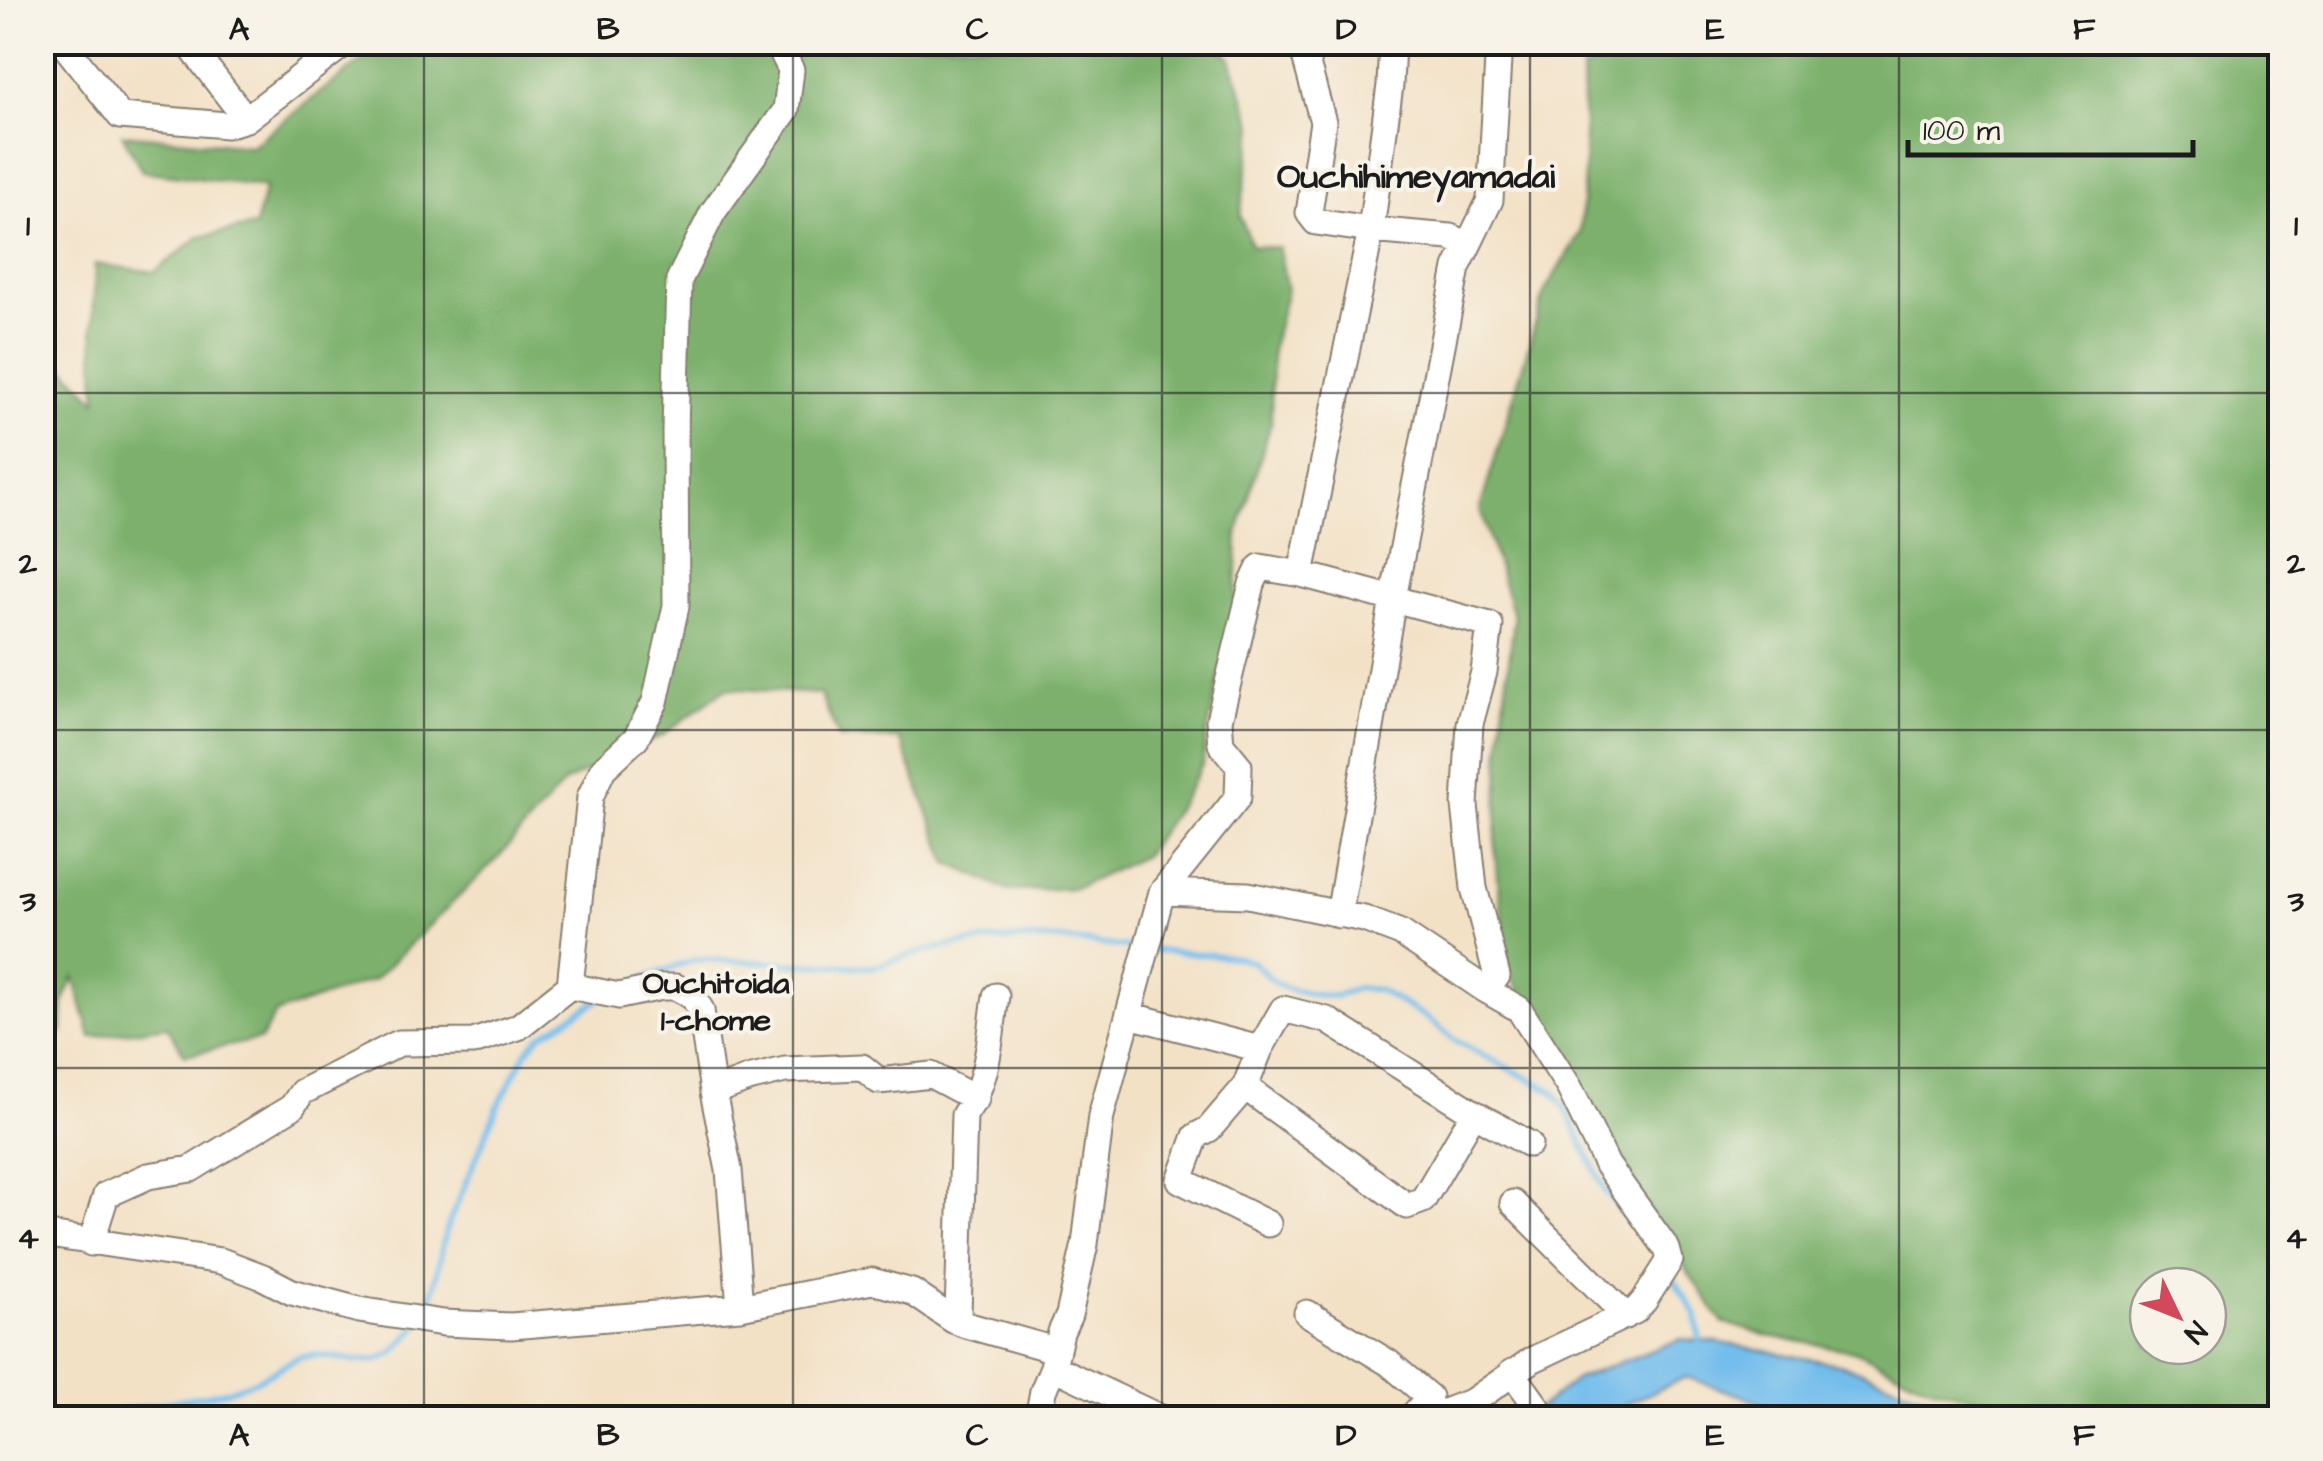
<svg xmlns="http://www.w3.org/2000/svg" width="2323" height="1461" font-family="'Architects Daughter',sans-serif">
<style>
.forest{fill:#7bb06c;stroke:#4c6644;stroke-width:2.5;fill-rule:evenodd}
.water{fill:#73bdec;stroke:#486c84;stroke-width:2.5}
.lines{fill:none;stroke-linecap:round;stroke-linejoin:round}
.stream{stroke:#73bdec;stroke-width:6}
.minor-casing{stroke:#887e71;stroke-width:29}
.minor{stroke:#fff;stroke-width:25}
.grid{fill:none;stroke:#1c1c1c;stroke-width:2.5;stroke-opacity:0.55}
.labels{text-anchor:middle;stroke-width:8;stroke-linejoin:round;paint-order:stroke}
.neighbourhood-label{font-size:32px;font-weight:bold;fill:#1c1c1c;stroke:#f7f3e8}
.quarter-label{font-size:35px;font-weight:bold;fill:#1c1c1c;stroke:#f7f3e8}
.neatline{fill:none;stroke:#1c1c1c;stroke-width:4}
.grid-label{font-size:32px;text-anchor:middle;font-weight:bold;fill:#1c1c1c}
</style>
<rect width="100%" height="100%" fill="#f7f3e8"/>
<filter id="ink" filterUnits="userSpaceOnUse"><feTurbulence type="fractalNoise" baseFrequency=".01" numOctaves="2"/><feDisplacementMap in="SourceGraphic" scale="20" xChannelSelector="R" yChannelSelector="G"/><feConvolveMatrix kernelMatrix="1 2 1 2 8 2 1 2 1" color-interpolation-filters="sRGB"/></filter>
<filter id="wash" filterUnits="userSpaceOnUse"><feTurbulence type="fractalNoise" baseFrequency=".0048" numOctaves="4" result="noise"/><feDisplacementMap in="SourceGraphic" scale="40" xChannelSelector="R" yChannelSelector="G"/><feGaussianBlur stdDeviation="2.25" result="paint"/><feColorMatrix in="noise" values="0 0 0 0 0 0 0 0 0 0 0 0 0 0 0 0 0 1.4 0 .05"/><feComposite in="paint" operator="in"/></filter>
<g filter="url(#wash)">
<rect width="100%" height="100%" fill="#f3e1c6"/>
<!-- forest -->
<path class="forest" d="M386,42L1215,43L1231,59L1254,127L1240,216L1252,246L1279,248L1287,290L1272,347L1271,423L1238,532L1236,602L1206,738L1203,763L1180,804L1144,856L1076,888L1009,891L948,863L900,739L839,738L820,694L726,688L663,735L565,782L496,860L375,979L275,1014L261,1039L185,1055L167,1026L91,1037L74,977L64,1000L63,1030L43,1048L42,337L46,349L97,401L93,330L95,264L155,272L199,237L255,226L265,187L142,171L122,134L251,146Z
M1651,42L2280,43V1418H2053L1926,1385L1854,1351L1768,1336L1722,1322L1617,1167L1588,1095L1509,974L1495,853L1503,712L1514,618L1480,509L1545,291L1580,233L1585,161L1582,70ZM2148,1286H2208V1346H2148Z"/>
<!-- water -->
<path class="water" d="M1681,1339L1716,1342L1843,1365L1965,1411L2008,1418H1794L1754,1400L1686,1377L1595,1418H1527L1576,1379Z"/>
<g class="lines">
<!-- stream -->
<path class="stream" d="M1154,950L1236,957L1253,962L1273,981L1286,988L1319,995L1336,996L1357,988L1379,990L1427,1018L1456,1041L1553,1091L1564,1106L1606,1192L1647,1241
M637,981L697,959L874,967C928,946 984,938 1041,939C1075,939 1109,946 1142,949
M1669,1271L1697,1316L1700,1345
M428,1314L446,1230L497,1108L527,1051L540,1036L599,1000
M86,1418L227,1391L255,1381L299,1357L316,1355L357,1361L378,1360L393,1353L417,1327"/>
</g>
</g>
<g filter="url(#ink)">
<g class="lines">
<!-- minor casing -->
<g class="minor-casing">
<path id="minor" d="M62,42L120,116L226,125L246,119L346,42
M187,42L246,119
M1301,42L1323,122L1309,213L1316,222L1371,230L1450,237L1468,245
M1301,574L1371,230L1390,85L1392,42
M1162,892L1248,895L1364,919L1401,933L1486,990L1519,1009L1569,1087L1607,1165L1667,1249L1670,1260L1644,1301L1635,1311L1532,1360L1473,1401L1442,1413L1436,1418
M1339,915L1393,599L1457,268L1490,200L1499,42
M570,986L619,996L662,987H676L693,997L701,1010L713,1092L729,1170L740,1307
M1129,1015L1260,1049L1283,1009L1327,1020L1474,1113L1529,1144
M1260,1049L1245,1087L1209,1129L1196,1136L1180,1180L1268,1224
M1245,1087L1407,1206L1423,1200L1474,1113
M713,1092L748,1079L785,1070L862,1067L879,1081L931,1075L976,1099
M1513,1203L1626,1316
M42,1234L221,1261L263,1277L292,1292L359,1310L443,1323L511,1326L740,1307L872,1281L912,1292L953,1320L966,1325L1055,1350
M91,1243L106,1195L148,1176L191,1169L292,1107L302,1092L399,1043L473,1042L518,1027L570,986L590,797L603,769L636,738L655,702L676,606L675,431L679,280L713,212L786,110L791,70L777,42
M1307,1313L1389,1363L1429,1397L1411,1418
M953,1320L958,1314L964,1115C989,1082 990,1036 996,996
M1512,1372L1545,1418
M1038,1418L1043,1391L1053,1367
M1161,1418L1053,1367L1061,1332L1069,1315L1085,1244L1101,1116L1162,892L1238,797L1239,766L1221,744L1219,720L1252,584L1260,567L1301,574L1490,625L1484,672L1470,724L1465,805L1474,888L1497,976L1486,990"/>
</g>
<!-- minor -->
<use href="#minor" class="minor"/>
</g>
</g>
<!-- grid -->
<path class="grid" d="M424,42V1418M793,42V1418M1162,42V1418M1530,42V1418M1899,42V1418M42,393H2280M42,730H2280M42,1068H2280"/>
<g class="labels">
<!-- neighbourhood labels -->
<g class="neighbourhood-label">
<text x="716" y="993">Ouchitoida<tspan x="716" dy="37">1-chome</tspan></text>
</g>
<!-- quarter labels -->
<g class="quarter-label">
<text x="1416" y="187">Ouchihimeyamadai</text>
</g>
</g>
<!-- margin -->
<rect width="2323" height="1461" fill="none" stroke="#f7f3e8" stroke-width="110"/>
<!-- north arrow -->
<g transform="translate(2178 1316) rotate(133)"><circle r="48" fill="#f7f3e8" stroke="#9f9d96" stroke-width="2.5"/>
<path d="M0-8L18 38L0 25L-18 38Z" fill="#d1495b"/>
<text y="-15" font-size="28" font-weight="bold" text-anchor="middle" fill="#1c1c1c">N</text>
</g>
<!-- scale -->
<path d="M1908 140v15h285v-15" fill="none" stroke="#1c1c1c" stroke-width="5"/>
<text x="1923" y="140" font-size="30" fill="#1c1c1c" stroke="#f7f3e8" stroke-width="8" paint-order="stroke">100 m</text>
<rect x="55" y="55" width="2213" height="1351" class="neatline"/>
<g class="grid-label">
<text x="239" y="39">A</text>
<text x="608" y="39">B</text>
<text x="977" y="39">C</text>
<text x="1346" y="39">D</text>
<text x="1715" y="39">E</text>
<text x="2084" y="39">F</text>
<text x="28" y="235">1</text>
<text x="2296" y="235">1</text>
<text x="28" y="573">2</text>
<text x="2296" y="573">2</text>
<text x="28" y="911">3</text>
<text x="2296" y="911">3</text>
<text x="28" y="1248">4</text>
<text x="2296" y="1248">4</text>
<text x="239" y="1445">A</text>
<text x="608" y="1445">B</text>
<text x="977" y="1445">C</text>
<text x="1346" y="1445">D</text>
<text x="1715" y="1445">E</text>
<text x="2084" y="1445">F</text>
</g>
</svg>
